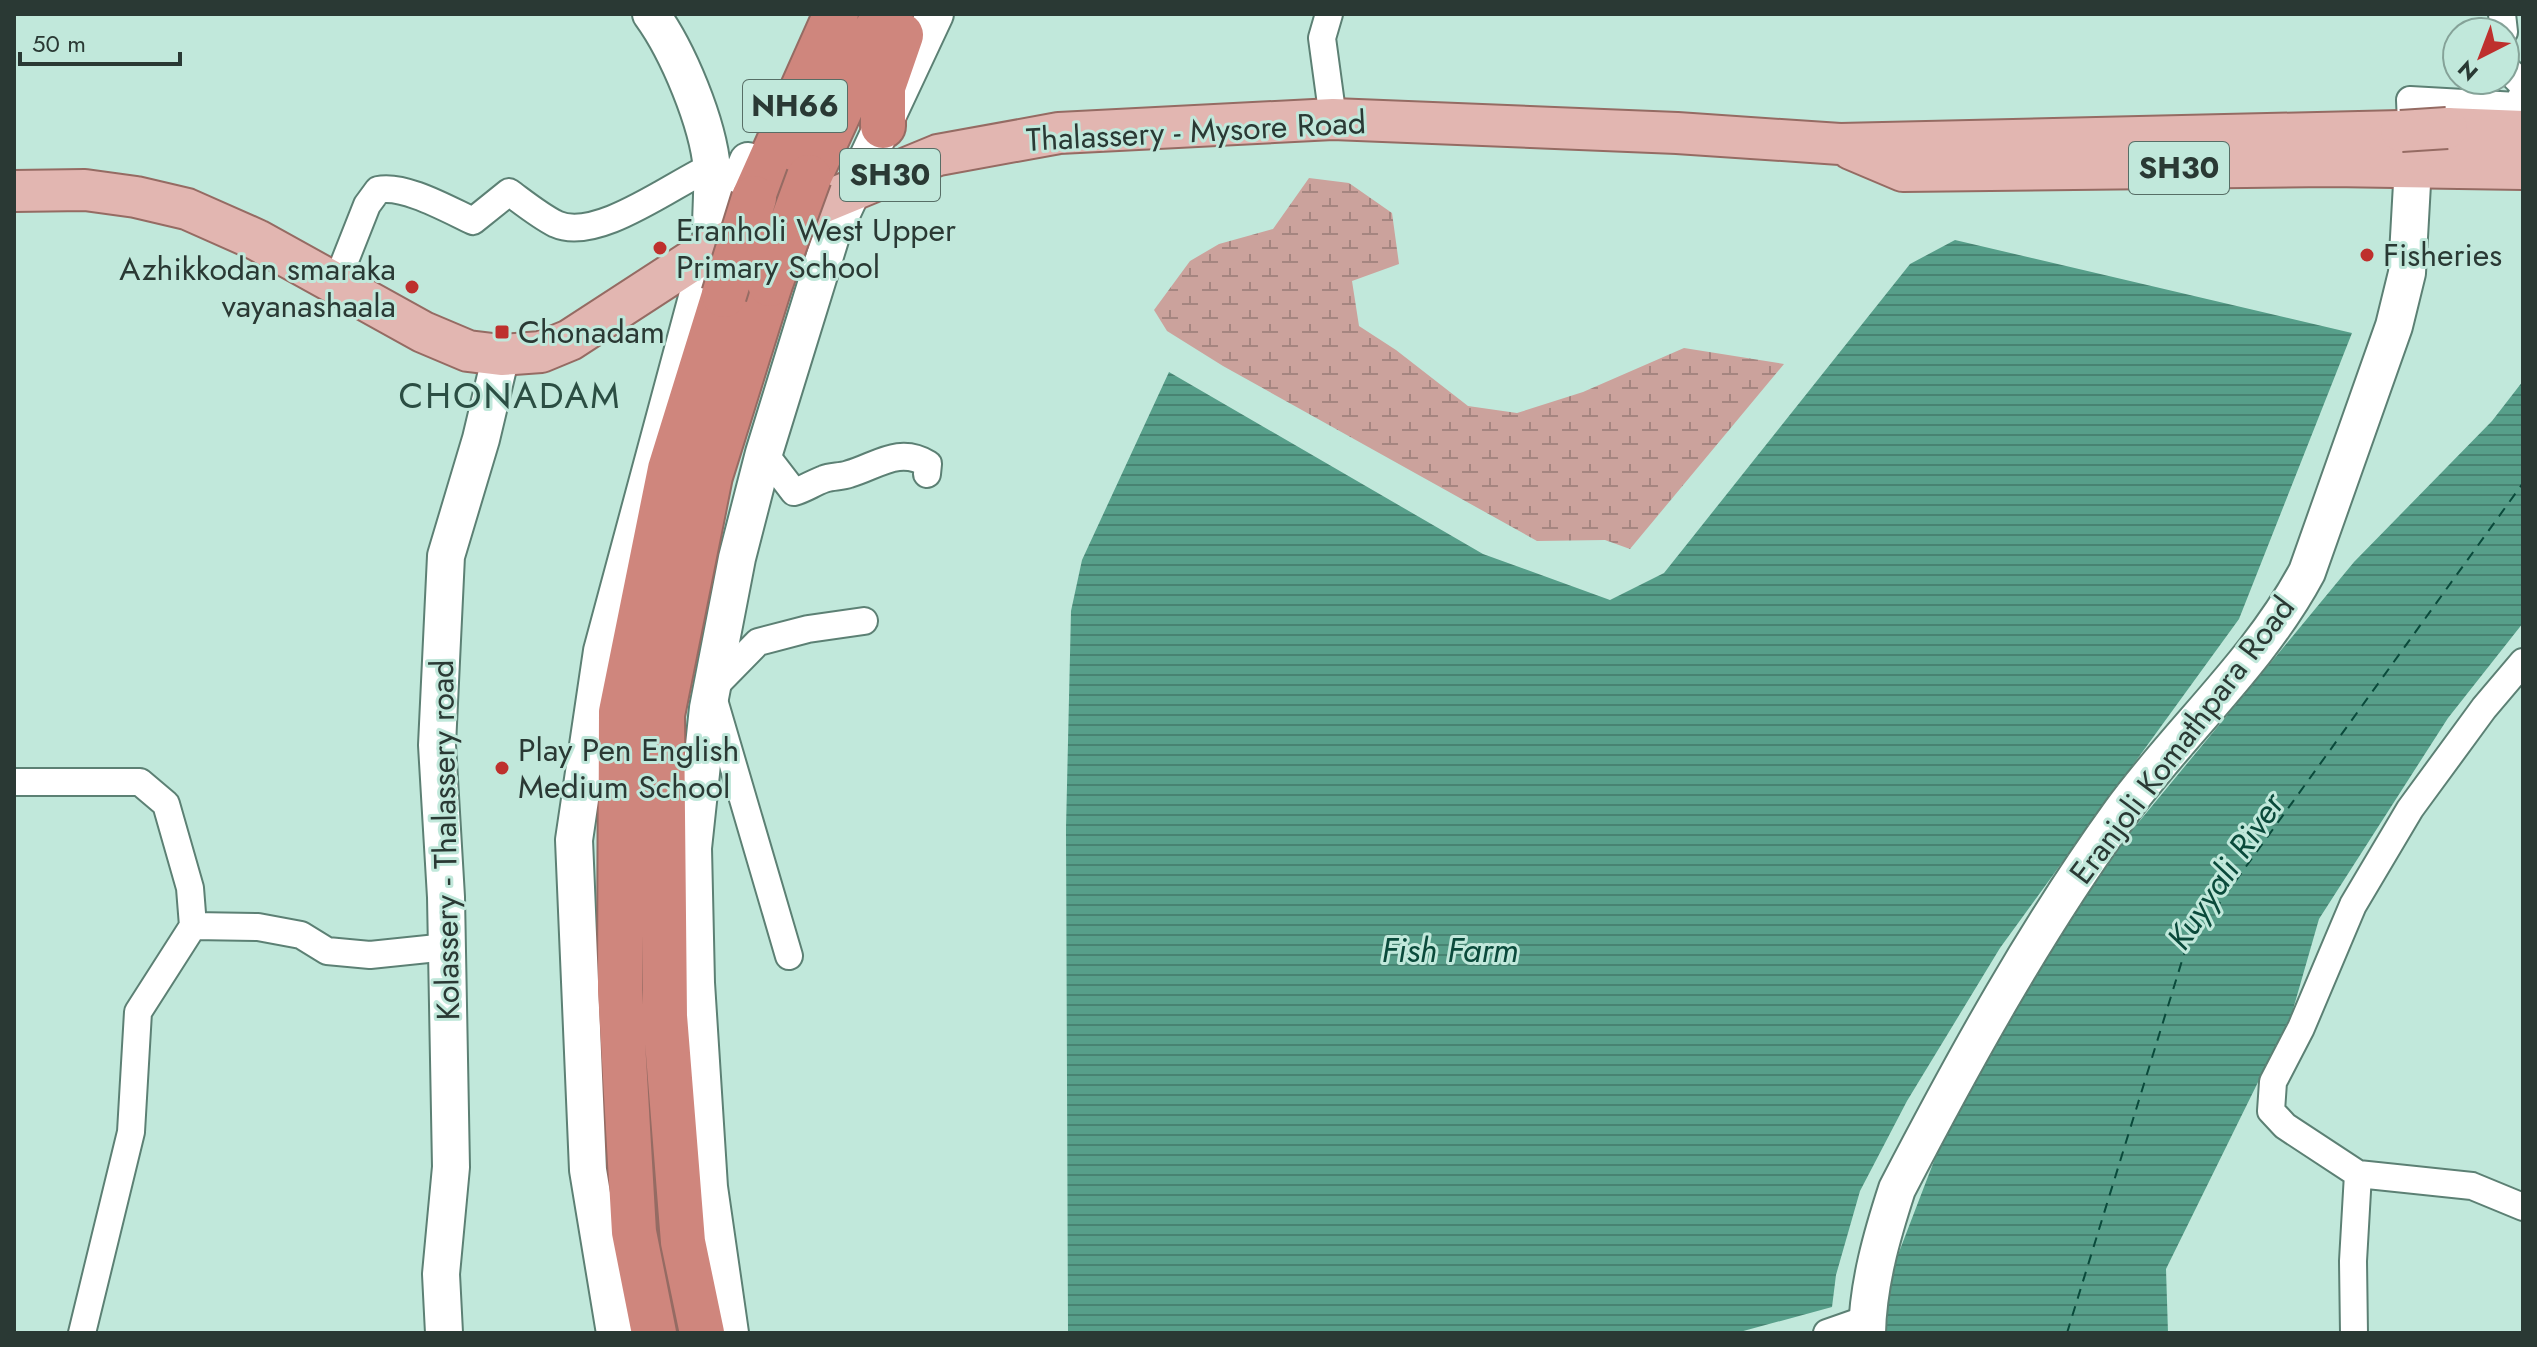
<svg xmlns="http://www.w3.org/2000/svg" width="2537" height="1347" font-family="Jost,sans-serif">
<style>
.wetland{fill:url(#wetland-marsh)}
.water{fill:url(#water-rules)}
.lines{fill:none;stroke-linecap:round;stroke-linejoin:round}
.ferry{stroke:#0a4a3b;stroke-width:2;stroke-dasharray:10 8;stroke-linecap:butt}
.street-casing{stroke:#5c8074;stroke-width:30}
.secondary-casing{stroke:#5c8074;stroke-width:40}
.primary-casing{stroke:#956b63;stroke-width:44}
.highway-casing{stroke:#956b63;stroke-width:48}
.street{stroke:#fff;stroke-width:26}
.secondary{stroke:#fff;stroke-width:36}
.primary{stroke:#e2b6b1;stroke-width:40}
.highway{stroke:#cf867d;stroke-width:44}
.primary-bridge-casing{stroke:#956b63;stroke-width:44;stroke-linecap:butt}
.highway-bridge-casing{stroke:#956b63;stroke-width:48;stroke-linecap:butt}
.primary-bridge{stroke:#e2b6b1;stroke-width:40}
.highway-bridge{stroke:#cf867d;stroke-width:44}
.poi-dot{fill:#be302d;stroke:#c1e8db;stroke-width:3}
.labels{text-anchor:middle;stroke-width:6;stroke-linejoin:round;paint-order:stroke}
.shield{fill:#c1e8db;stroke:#576e66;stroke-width:2}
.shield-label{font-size:30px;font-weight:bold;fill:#2a3934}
.street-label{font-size:32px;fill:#2a3934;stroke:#c1e8db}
.poi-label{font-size:32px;fill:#2a3934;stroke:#c1e8db;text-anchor:start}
.water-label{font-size:34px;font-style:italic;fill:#0a4a3b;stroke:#c1e8db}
.quarter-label{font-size:36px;letter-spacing:2px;fill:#2b4e43;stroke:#c1e8db}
</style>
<defs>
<pattern id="wetland-marsh" width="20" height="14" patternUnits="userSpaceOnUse" patternTransform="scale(2)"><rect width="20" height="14" fill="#cba29c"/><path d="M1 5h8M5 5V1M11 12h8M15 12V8" fill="none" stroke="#a58580"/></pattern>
<pattern id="water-rules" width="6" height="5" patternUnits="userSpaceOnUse" patternTransform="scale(2)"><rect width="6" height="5" fill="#579f8a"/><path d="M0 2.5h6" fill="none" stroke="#488372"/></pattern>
</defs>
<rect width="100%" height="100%" fill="#c1e8db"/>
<!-- wetland -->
<path class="wetland" d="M1309,178L1349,183L1392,213L1399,264L1352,281L1359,326L1396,350L1468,406L1517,413L1583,392L1684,348L1784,364L1630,549L1605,540L1537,541L1223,366L1167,331L1154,310L1190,261L1219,244L1273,229Z"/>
<!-- water -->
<path class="water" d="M1955,240L2352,333L2239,619L2000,948L1907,1101L1860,1191L1836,1275L1832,1307L1736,1333H1068L1066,829L1071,611L1082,560L1169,372L1483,554L1610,600L1664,573L1910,264Z
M2523,381V623L2448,718L2319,919L2292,1013L2166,1269L2168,1333H1886L1891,1273L1957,1101L2075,899L2354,562L2492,421Z"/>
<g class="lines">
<!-- ferry -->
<path class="ferry" d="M2067,1333L2185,951L2523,483"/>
<!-- street casing -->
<g class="street-casing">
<path id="street" d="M1329,14L1322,38L1333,119
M2502,14L2504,32
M2505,67L2523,85
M2412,146L2410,100L2517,106L2523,93
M335,286L367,205L378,190C404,184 449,210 473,221L509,192C524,203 540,216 556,224C597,243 674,183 711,167
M764,453L794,492C805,489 813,483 824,479C831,476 841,477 849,474C877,466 899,446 928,464L927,474
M2523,662L2484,708L2410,809L2353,905L2301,1028L2273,1082L2271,1111L2285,1126L2358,1174L2472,1186L2523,1207
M14,782H140L166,804L190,888L193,926L138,1012L131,1132L82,1333
M193,926L258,927L301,935L327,951L370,955L447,947
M789,956L711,690L758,642L808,629L864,621
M1827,1333L1867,1319
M2354,1333L2353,1261L2358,1174"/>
</g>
<!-- secondary casing -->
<g class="secondary-casing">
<path id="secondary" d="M651,14C678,51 708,123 712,169C713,189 711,210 711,231
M444,1333L441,1274L451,1167L446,897L437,745L446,556L481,439L501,355
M615,1333L588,1170L574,840L602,651L710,249L748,161
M730,1333L709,1187L696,983L693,848L708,708L737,558L764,453L831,236L935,14
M1867,1333C1868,1284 1882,1235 1897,1189C1964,1060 2035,931 2121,812C2180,731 2259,662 2307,572L2394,326L2407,273L2413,166"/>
</g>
<!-- primary casing -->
<g class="primary-casing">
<path id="primary" d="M2447,128L2523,131
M1851,149L1903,171L2331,166L2523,169
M14,191L85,190L136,197L187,209L257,240L423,332L468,351L501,355L541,352L570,340L710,249L938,155L1059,133L1333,119L1677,133L1840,144L2401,131"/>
</g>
<!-- highway casing -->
<g class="highway-casing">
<path id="highway" d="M883,126V87L901,35
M809,177L884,14
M754,198L836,14
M654,1333L634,1232L620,990L621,712L670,469L724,295
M702,1333L683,1242L665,1016L662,715L710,476L770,284"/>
</g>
<!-- street -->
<use href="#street" class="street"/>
<!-- secondary -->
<use href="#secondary" class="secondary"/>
<!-- primary -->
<use href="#primary" class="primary"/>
<!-- highway -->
<use href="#highway" class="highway"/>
<!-- primary-bridge casing -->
<g class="primary-bridge-casing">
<path id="primary-bridge" d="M2401,131L2447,128"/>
</g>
<!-- highway-bridge casing -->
<g class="highway-bridge-casing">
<path id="highway-bridge" d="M770,284L809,177
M724,295L754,198"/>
</g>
<!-- primary-bridge -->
<use href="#primary-bridge" class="primary-bridge"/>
<!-- highway-bridge -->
<use href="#highway-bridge" class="highway-bridge"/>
</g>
<!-- markers -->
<g class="poi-dot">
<circle cx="660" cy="248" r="8"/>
<circle cx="2367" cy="255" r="8"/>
<circle cx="412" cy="287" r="8"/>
<rect x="494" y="324" width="16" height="16" rx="4"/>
<circle cx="502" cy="768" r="8"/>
</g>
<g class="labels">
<!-- shield labels -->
<g class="shield">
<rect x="743" y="80" width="104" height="52" rx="6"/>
<rect x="2129" y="142" width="100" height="52" rx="6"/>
<rect x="840" y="149" width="100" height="52" rx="6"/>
</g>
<g class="shield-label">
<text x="795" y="116">NH66</text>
<text x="2179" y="178">SH30</text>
<text x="890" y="185">SH30</text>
</g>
<!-- street labels -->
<g class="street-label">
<text transform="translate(1196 131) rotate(-3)" y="11">Thalassery - Mysore Road</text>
<text transform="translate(2182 740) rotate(-53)" y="11">Eranjoli Komathpara Road</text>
<text transform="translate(445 840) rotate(-91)" y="11">Kolassery - Thalassery road</text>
</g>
<!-- poi labels -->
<g class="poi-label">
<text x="676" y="241">Eranholi West Upper<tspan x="676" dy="37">Primary School</tspan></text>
<text x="2383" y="266">Fisheries</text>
<text x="396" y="280" text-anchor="end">Azhikkodan smaraka<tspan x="396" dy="37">vayanashaala</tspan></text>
<text x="518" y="343">Chonadam</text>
<text x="518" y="761">Play Pen English<tspan x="518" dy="37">Medium School</tspan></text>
</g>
<!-- water labels -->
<g class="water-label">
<text transform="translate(2225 871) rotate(-56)" y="12">Kuyyali River</text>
<text x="1450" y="962">Fish Farm</text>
</g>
<!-- quarter labels -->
<g class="quarter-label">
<text x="510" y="408">CHONADAM</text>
</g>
</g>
<!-- border -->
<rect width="2537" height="1347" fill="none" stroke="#2a3934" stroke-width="32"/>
<!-- north arrow -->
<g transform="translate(2481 56) rotate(222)"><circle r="38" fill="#c1e8db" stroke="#85a298" stroke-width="2"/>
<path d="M0-6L14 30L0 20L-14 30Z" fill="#be302d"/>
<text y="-12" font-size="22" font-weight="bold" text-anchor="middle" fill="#2a3934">N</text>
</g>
<!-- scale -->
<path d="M20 52v12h160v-12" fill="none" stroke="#2a3934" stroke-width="4"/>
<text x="32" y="52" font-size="24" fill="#2a3934" stroke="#c1e8db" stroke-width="6" paint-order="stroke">50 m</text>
</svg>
